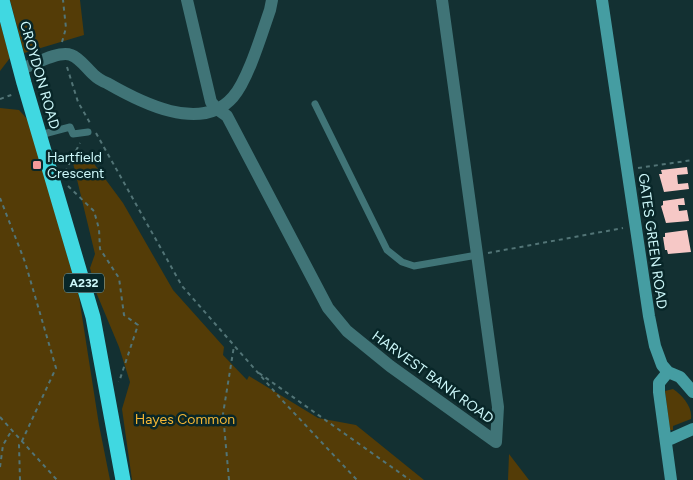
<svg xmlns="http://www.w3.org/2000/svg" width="693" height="480" font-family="Figtree,sans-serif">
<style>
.green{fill:#543c07}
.building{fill:#f6c8c6}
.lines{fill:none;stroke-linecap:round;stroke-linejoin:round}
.path{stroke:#527476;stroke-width:2;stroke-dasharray:4 4;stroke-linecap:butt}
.lane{stroke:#407477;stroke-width:7}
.street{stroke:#407477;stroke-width:12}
.secondary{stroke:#459da2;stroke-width:12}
.highway{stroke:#40d8e1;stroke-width:15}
.poi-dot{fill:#f59b9a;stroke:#082628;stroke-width:2}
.labels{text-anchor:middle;stroke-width:5;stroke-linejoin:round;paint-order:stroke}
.shield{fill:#082628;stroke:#92b9bb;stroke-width:1}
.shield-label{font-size:12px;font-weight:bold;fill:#cdf8fa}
.street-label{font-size:14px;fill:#cdf8fa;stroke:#082628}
.poi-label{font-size:14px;fill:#cdf8fa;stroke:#082628;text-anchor:start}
.park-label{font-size:14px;fill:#f5b735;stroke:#082628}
</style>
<rect width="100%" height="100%" fill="#133032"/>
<!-- green -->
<path class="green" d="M10,0H80L84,35L24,53Z
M0,22L10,58L0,71Z
M0,108L19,110L29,121L79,297L99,425L110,480H0Z
M89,157L123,203L173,290L224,347L223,355L247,380L249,376L318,418L356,425L424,480H132L122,409L130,382L119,347L96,292L90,268L95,254L73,163Z
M673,389C682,395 693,407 691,419L673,426V430H670L665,391Z
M509,454L529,480H508Z"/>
<!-- building -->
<path class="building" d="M687,167L688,174L677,175L678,184L688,183L689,189L664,192L659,174H662L661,170Z
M684,198L685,205H678L679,211L687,210L689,221L666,223L661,206L663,205V201Z
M687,230L691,252L668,254L667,250H665L663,237H665V233Z"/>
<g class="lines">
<!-- path -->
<path class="path" d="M62,42L66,28L63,0
M67,67L78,102L90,123
M0,99L14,94
M96,133L182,286L281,399L357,480
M638,168L693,160
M65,172L80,143
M68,186L94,211L99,229L100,249L119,278L124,315L138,325L119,382
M0,198L25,262L56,368L22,441L19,445L20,480
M488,253L623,228
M259,373L410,480
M0,417L57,480
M0,467L3,445L12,430
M229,480L223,414L234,346"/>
<!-- lane -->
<path class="lane" d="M315,104L387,250L402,262L414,266L477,255
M40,135L70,127L73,134L88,132"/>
<!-- street -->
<path class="street" d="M187,0L211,102L217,109L227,116L328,308L347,331L390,366L496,442
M442,0L498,407L496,442
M21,69C33,65 59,50 71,55C80,58 87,69 94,75C98,79 102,81 107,83C140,102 201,134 233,97C248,80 262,33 270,10L272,0"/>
<!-- secondary -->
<path class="secondary" d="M602,0L649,316L655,346L662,365L668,372L680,377L693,392
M668,372L659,383V392L671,480
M666,441L693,429"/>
<!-- highway -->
<path class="highway" d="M2,0L24,83L93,317L123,480"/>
</g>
<!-- markers -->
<rect class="poi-dot" x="32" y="160" width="10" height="10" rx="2.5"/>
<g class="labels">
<!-- shield labels -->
<rect class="shield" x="64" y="273.5" width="40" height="19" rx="4"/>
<g class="shield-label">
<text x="84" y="287">A232</text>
</g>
<!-- street labels -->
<g class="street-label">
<text transform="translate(40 75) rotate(74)" y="5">CROYDON ROAD</text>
<text transform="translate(653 241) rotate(82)" y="5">GATES GREEN ROAD</text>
<text transform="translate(433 377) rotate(36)" y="5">HARVEST BANK ROAD</text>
</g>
<!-- poi labels -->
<g class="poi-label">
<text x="47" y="162">Hartfield<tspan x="47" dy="16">Crescent</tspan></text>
</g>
<!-- park labels -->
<g class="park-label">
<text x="185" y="424">Hayes Common</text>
</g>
</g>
</svg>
